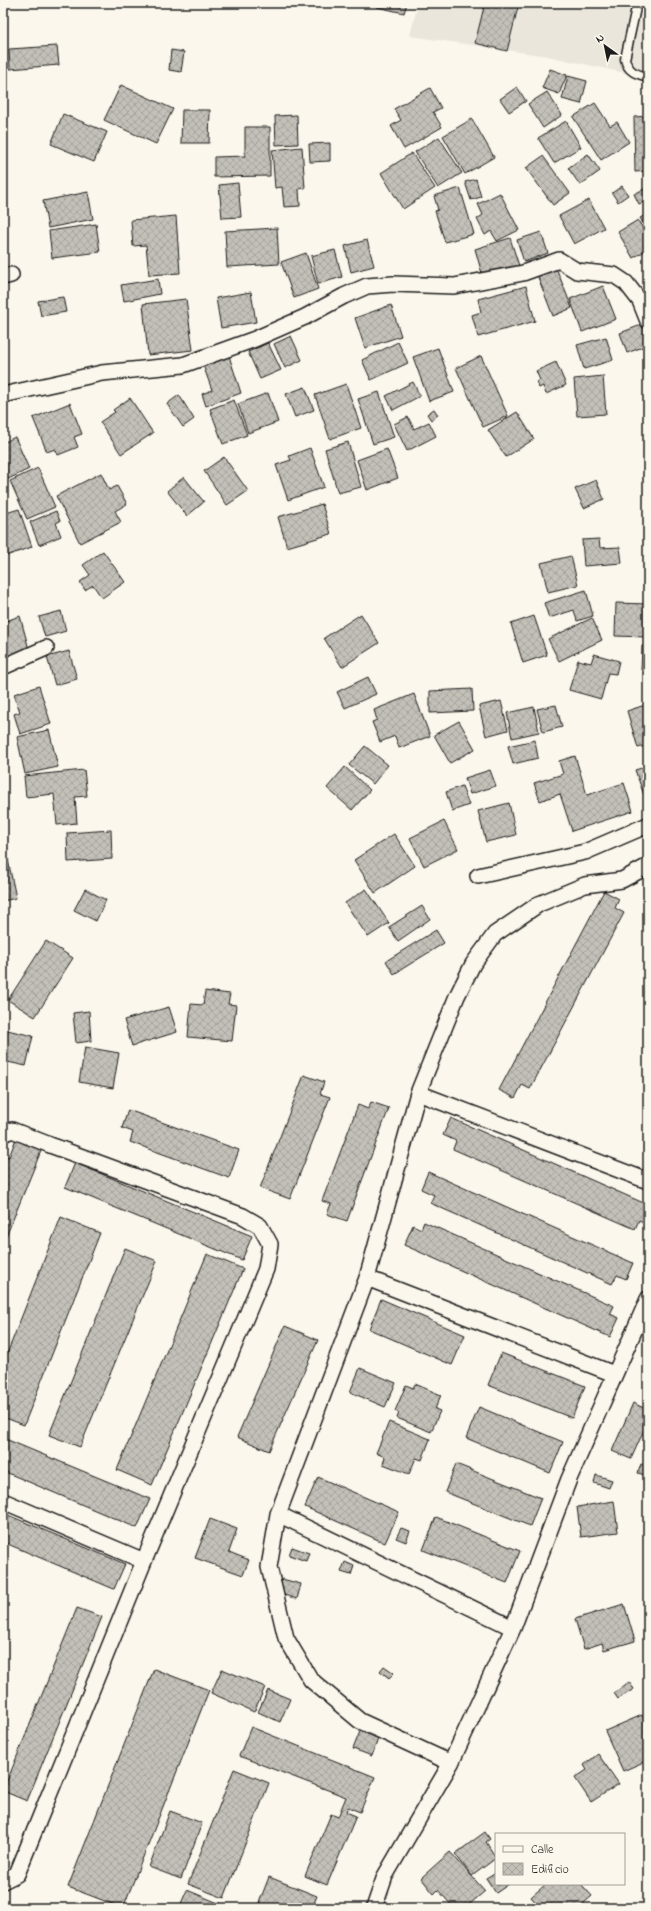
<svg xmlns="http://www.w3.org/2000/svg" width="651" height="1911" font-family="'Indie Flower',sans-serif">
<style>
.built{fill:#eae6dc}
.building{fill:url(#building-cross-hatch);stroke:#1c1c1c}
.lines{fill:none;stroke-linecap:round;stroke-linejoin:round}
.service-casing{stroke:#1c1c1c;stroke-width:11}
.minor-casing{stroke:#1c1c1c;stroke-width:18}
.service{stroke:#fbf7ec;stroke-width:8}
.minor{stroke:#fbf7ec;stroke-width:15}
</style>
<defs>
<pattern id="building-cross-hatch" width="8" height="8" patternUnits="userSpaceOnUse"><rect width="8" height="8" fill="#c3c0b8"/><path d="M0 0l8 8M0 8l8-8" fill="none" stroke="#a7a49e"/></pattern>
</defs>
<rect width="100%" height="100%" fill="#fbf7ec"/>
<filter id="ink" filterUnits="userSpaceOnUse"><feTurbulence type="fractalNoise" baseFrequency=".025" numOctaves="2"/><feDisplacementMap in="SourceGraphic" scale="8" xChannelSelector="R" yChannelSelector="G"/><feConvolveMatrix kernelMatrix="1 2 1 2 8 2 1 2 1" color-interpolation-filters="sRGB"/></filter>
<g filter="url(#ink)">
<!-- built -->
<path class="built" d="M418,3H648V78L547,56L410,36Z"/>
<!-- building -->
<path class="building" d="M378,3H407L404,13L377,7Z
M485,3H519L507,51L475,43Z
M57,46L59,65L10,69L9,49Z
M171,50L184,52L181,72L169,70Z
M550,69L567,75L559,94L542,88Z
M568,76L587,81L581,104L562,99Z
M121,85L173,109L156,144L104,120Z
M517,87L526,101L509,112L500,99Z
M430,88L441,108L433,112L442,127L404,149L391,126L401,120L394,109Z
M547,92L562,115L543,128L528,104Z
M595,103L610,126L617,122L629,142L601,160L573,117Z
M182,110H210L209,143H181Z
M63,114L107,132L94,162L51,144Z
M297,115L298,144L276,145L275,116Z
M648,116V171L635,172L634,117Z
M472,119L494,157L465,174L443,136Z
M566,121L581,147L554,163L538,138Z
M245,127H270V176L214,177V157L245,156Z
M439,137L462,173L438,188L415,152Z
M330,143V161L310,162L309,144Z
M302,147L305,188L299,189L300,206L284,207L282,187L275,188L272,150Z
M412,153L435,188L403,209L381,173Z
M588,154L600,171L580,185L568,168Z
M543,156L570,193L553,205L526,168Z
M476,179L481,197L471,200L465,182Z
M238,183L241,217L222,218L219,185Z
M622,186L628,195L618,202L612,193Z
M648,187V200L639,204L634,194Z
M460,188L474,234L445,242L435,211L438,210L434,196Z
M88,192L93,219L48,228L43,201Z
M500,193L519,230L497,241L491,231L485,235L477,219L483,215L478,204Z
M589,200L604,228L574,244L559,216Z
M648,214V231L640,218Z
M176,216L180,273L149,275L146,245L133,246L131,220Z
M638,220L648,238V249L633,258L618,232Z
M96,224L100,252L52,258L49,231Z
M277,228L279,264L227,267L225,231Z
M541,232L548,253L524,262L517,240Z
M510,238L519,266L483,277L475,249Z
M367,240L374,266L351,272L345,246Z
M335,250L342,277L318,284L311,256Z
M306,253L318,289L294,298L281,262Z
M555,265L572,308L553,316L536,272Z
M158,279L160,294L124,301L121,285Z
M526,286L535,321L478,337L472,315L481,312L478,299Z
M603,286L616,319L582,332L570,299Z
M251,292L256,322L221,328L216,298Z
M63,297L66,312L41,316L38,301Z
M186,299L193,350L148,355L143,304Z
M391,305L401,336L365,348L355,318Z
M644,324L648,333V345L627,353L620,333Z
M291,336L302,360L285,368L274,344Z
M606,337L613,360L584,369L577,345Z
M398,342L408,363L371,380L362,360Z
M268,343L281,370L260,379L248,352Z
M438,348L454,392L429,401L413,357Z
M229,356L241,393L206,406L202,394L212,390L203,365Z
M481,356L508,416L483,427L456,368Z
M556,362L566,385L546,394L543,386L539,388L537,382L540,380L536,371Z
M603,376L606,414L577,416L574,379Z
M413,382L420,396L393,410L386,396Z
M346,384L361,428L330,439L315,395Z
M305,387L314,410L295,417L286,394Z
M379,392L394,437L373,444L358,399Z
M268,393L278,422L248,433L238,404Z
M179,395L194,419L183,427L167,404Z
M130,398L153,433L121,454L100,422L115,412L113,410Z
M234,400L247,435L223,444L210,409Z
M70,403L82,434L74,437L78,447L58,455L55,449L47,452L33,418Z
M434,409L438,415L431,420L427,414Z
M517,412L534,439L506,457L488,430Z
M408,417L414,429L429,422L436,436L407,451L394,424Z
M15,437L29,469L4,481L3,443Z
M348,442L361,487L338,493L325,449Z
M310,448L324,487L288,500L276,465L291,460L289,456Z
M387,449L398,478L367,490L357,460Z
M224,457L248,491L227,505L204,471Z
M38,468L55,507L27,519L10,481Z
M101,473L109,490L117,486L127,504L115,511L121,522L80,543L56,496Z
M184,477L204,502L187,516L167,491Z
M596,480L604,499L584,508L575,489Z
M322,504L331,534L287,547L278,517Z
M19,509L32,547L3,557V514Z
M56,511L60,521L56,523L61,536L39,545L30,522Z
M599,539L600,548L620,547L622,563L584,566L582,540Z
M103,551L125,582L102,598L93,585L85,590L80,582L90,575L83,565Z
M571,556L578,585L548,592L541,563Z
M586,590L593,616L577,621L574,610L549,618L544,603Z
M616,603L648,604V637L615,636Z
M61,611L66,631L45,637L39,617Z
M361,614L379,643L342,667L324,638Z
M20,616L30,653L3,661V622Z
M534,616L547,655L523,663L511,624Z
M592,618L602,640L559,661L548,639Z
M642,646H648V670H641Z
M69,651L77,679L55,685L47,657Z
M594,654L619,661L616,674L608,673L601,699L569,690L578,660L591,663Z
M368,677L376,694L345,708L337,692Z
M39,686L51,724L20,734L14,714L20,712L14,694Z
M472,689L473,711L430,713V691Z
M414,694L430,736L399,748L395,736L380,742L372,722L377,720L374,710Z
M501,701L508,730L486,736L479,706Z
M648,704V745L638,748L627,711Z
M556,705L562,727L543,732L537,709Z
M534,707L539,732L512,738L507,713Z
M459,721L475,749L450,763L434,735Z
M49,730L58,767L25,774L17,737Z
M535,740L538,758L513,764L508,746Z
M365,746L388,765L373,784L349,765Z
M575,756L587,795L624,783L633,811L572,831L560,794L540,801L534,783L563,774L559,761Z
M648,766V793L644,795L635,770Z
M345,767L370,790L352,810L327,788Z
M84,770L87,796L75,797L77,823L57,825L54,794L26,797L24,776Z
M490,770L496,786L470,794L465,778Z
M462,786L469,805L452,811L446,792Z
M509,803L516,835L486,842L478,811Z
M444,821L458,849L424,866L410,838Z
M111,830L112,859L68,862L67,833Z
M394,834L415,866L375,893L354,860Z
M7,855L16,898L3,901V856Z
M85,889L106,900L96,921L74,910Z
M366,889L389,923L368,937L345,903Z
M604,891L619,899L615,908L624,913L530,1089L522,1085L515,1098L499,1090Z
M422,906L430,919L398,941L389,927Z
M436,930L444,943L394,974L386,961Z
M46,941L73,958L35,1017L8,1000Z
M205,991L230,994L228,1004L236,1005L232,1041L188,1037L191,1004L203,1005Z
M169,1007L177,1032L132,1046L124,1020Z
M89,1011L91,1041L76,1043L73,1013Z
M3,1029L33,1036L26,1066L3,1061Z
M85,1047L119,1053L113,1088L79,1082Z
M304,1075L324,1082L320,1094L330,1097L290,1199L260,1188Z
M371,1102L389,1108L347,1221L327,1214L331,1204L322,1201L358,1105L368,1109Z
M128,1110L239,1150L229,1178L130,1142L133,1132L122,1128Z
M451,1118L648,1205V1224L639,1220L635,1229L453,1149L456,1141L443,1135Z
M17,1136L43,1146L3,1244V1164L6,1156L9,1157Z
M75,1163L252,1236L242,1260L65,1187Z
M428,1172L633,1263L626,1279L617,1275L612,1284L430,1203L434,1195L421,1189Z
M61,1217L100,1233L24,1425L3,1417V1364Z
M424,1222L614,1306L610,1314L619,1318L610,1337L404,1245L413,1225L421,1229Z
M125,1248L157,1261L80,1447L49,1435Z
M207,1254L243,1269L152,1485L117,1470Z
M381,1299L465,1335L452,1365L369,1329Z
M285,1326L318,1340L269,1451L237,1437Z
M501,1353L585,1386L572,1418L488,1385Z
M360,1368L396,1383L385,1407L350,1392Z
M415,1384L441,1395L435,1409L440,1411L431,1432L397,1418L399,1413L395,1411L406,1385L413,1388Z
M633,1403L648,1410V1421L631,1459L612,1451Z
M479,1407L563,1442L550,1473L466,1438Z
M389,1422L430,1439L422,1460L416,1458L409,1474L383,1464L385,1457L376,1453Z
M3,1438L150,1499L137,1528L3,1471Z
M456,1464L541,1498L530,1526L445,1492Z
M641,1464L648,1466V1476L638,1473Z
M596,1475L612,1480L609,1488L594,1483Z
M318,1477L399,1512L385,1543L305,1507Z
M614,1501L618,1532L581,1537L577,1507Z
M3,1513L125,1564L114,1589L3,1542Z
M436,1517L520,1551L507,1583L423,1550Z
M210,1519L237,1529L229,1552L249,1560L243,1575L195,1558Z
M401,1528L410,1531L406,1542L396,1538Z
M292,1547L309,1553L306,1561L289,1555Z
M345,1562L354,1566L351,1575L341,1572Z
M282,1579L301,1584L297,1599L278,1593Z
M648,1596V1614L644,1597Z
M624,1604L635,1641L604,1650L602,1643L584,1649L575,1619Z
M77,1608L102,1617L27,1801L3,1791Z
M384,1666L394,1673L389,1678L380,1671Z
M154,1669L209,1690L123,1908L68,1887Z
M222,1669L265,1687L254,1712L211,1693Z
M629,1682L634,1689L618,1699L614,1693Z
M268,1690L290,1699L280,1722L258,1712Z
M642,1715L648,1728V1760L623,1771L605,1731Z
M251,1727L375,1777L360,1812L348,1807L346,1812L356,1816L327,1885L305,1876L331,1814L338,1817L346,1797L239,1756Z
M361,1729L379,1736L372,1756L353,1749Z
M598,1754L619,1784L591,1802L575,1778L587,1770L584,1765Z
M234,1769L269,1783L224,1898L188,1884Z
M170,1811L202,1823L181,1879L149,1867Z
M485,1832L490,1839L486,1842L496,1858L472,1876L455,1854Z
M3,1834L9,1836L3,1853Z
M450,1852L485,1891L465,1908H454L438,1890L434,1894L421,1878Z
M496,1872V1884H509L496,1893L486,1878Z
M269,1877L317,1896L312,1908H257Z
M546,1884H581L592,1896L578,1908H541L531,1897Z
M187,1890L230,1908H179Z"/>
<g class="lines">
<!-- service casing -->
<g class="service-casing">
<path id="service" d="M637,3L625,59C628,72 636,74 648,77"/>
</g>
<!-- minor casing -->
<g class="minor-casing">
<path id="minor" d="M3,277L11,275
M3,395L102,373L183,365L255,339L305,317L344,296L367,286L393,284L454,286L523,273L559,260L577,271L614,275L626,283L640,301L648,321
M3,667L46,648
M478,876L585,852L648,825
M418,1093L648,1181
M3,1134L12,1130L50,1145L243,1216L260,1226L270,1244L266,1269L144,1561L17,1874L3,1881
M367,1278L614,1374
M3,1501L144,1561
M278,1514L513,1628
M451,1763L360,1721L311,1680L286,1638L269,1567L278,1514L367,1278L418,1093L457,996L473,964L495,934L539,904L585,885L622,880L648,866
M374,1908L385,1876L451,1763L513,1628L569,1479L648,1299"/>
</g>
<!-- service -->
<use href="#service" class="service"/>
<!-- minor -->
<use href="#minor" class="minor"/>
</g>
</g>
<!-- margin -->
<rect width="651" height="1911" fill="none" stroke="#fbf7ec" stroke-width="16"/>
<rect x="8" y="8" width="635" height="1895" fill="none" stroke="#1c1c1c" stroke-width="1.5" filter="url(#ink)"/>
<!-- legend -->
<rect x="495" y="1833" width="130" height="52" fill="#fbf7ec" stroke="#a29f99"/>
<rect x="503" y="1846" width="20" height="6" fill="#fbf7ec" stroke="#a29f99"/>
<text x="531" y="1853" font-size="12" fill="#1c1c1c">Calle</text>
<rect x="503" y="1863" width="20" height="12" fill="url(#building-cross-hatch)" stroke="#a29f99"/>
<text x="531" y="1873" font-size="12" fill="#1c1c1c">Edificio</text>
<!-- north arrow -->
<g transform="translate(605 46) rotate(327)" stroke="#fbf7ec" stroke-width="3" paint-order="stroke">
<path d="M0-3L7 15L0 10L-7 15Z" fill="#1c1c1c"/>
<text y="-6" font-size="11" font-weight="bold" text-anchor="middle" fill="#1c1c1c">N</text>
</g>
</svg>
